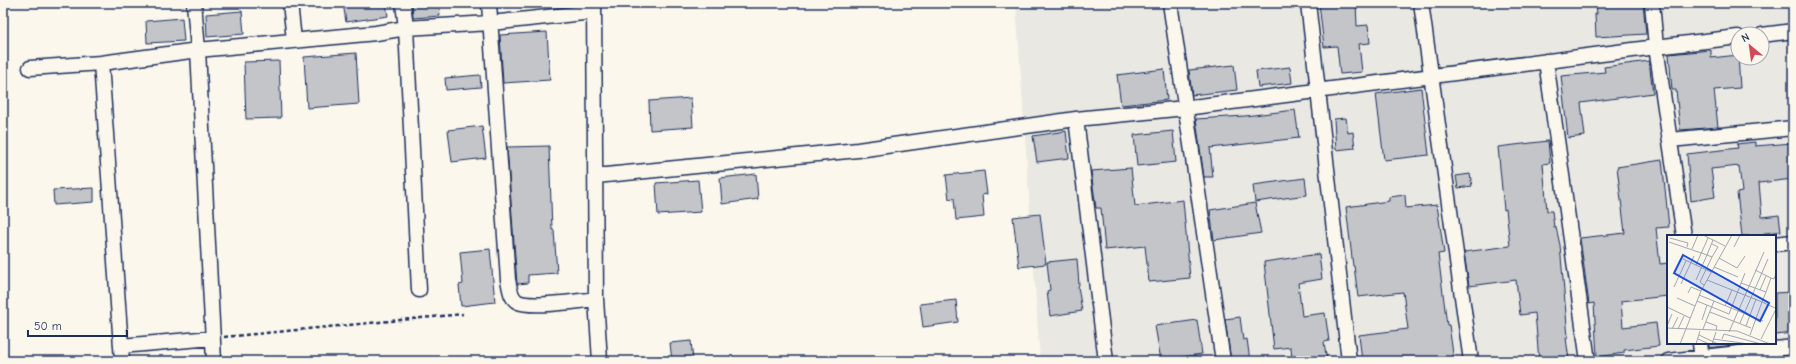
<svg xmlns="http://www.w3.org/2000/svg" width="1796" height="364" font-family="'Comic Neue',sans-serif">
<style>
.built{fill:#eae8e2;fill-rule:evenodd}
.building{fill:#c3c5c9;stroke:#1b2f5e}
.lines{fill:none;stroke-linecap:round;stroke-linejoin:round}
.minor-casing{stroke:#1b2f5e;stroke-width:17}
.path{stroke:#1b2f5e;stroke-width:2.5;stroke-dasharray:4 3;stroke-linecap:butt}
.minor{stroke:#fbf7ec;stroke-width:14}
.inset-road{fill:none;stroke:#a1a7b3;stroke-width:1}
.view{fill:#1d4ed8;fill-opacity:0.15;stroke:#1d4ed8;stroke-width:2}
.inset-edge{fill:none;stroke:#1b2f5e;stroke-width:2}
</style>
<rect width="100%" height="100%" fill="#fbf7ec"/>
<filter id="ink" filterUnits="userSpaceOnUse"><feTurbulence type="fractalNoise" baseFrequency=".025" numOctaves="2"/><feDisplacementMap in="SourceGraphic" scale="8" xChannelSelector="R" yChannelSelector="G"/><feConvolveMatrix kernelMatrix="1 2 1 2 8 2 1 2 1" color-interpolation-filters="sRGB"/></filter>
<g filter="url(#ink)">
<!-- built -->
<path class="built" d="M1016,3H1778L1779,7L1793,6V361H1040ZM1738,34H1762V58H1738ZM1668,236H1775V343H1668Z"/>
<!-- building -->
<path class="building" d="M343,3H386L388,16L346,22Z
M412,3H439L440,16L413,18Z
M1319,3H1356L1357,26L1368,25L1370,43L1359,44L1362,72L1340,74L1337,46L1324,47Z
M1596,3H1643L1646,34L1596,37L1595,14H1597Z
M242,11L244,34L207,37L206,14Z
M182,18L184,41L147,43L146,21Z
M547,32L550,80L503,83L500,35Z
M1711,50V58L1738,55L1740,88L1714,90L1718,127L1680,130L1676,90H1672L1669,54Z
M356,53L359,104L307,108L304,57Z
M279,61L281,118L246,119L244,62Z
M1649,61L1653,93L1581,103L1585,136L1568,138L1561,76L1605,72L1604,67Z
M1234,65L1237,90L1192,95L1189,70Z
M1290,67L1292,83L1258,87L1256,71Z
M1164,69L1167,100L1121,105L1117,75Z
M480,75L481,87L446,90L445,78Z
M1421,88L1429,155L1384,160L1376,94Z
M691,98L693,127L650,130L649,101Z
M1295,110L1299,138L1210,148L1213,177H1204L1196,119L1245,116Z
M1346,118L1348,133L1353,132L1355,148L1336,150L1334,119Z
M482,126L486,158L452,162L448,130Z
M1066,131L1069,158L1037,162L1033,136Z
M1173,131L1176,162L1137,166L1134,135Z
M1548,141L1550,163L1543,164L1547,211H1552L1554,227H1556L1560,245L1568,337L1566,338L1569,360L1562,361H1556V359L1539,361L1535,313L1520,315L1516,280L1469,286L1464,252L1510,246L1506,209L1504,210L1498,147Z
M1755,142V146L1793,143V179L1759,183L1762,217L1779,215L1781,231L1764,233V235L1742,236L1737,193L1742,192L1739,166L1711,169L1715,197L1691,201L1687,154L1738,148L1737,144Z
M549,146L552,230H554L557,273L528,275V283L517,284L507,147Z
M1662,160L1669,227L1656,228L1660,264L1668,263V296L1621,301L1623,327L1656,323L1659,346L1624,350V353L1597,357L1594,303L1589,304L1580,238L1625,233L1617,167Z
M1131,168L1135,206L1183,200L1190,278L1149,282L1145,246L1105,250L1101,208H1096L1091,171Z
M984,171L987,194L982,195L984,217L956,220L954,198L949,199L946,175Z
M756,174L758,199L722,204L720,178Z
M1470,174L1472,186L1458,188L1456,176Z
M1305,178L1307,195L1255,202L1253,185Z
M698,180L701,212L658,215L656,183Z
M94,188V202L54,205L53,190Z
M1405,195L1406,208L1437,205L1444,253L1438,254L1447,325H1449L1454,361H1362L1359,335L1408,329L1403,292L1358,297L1354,266H1353L1346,207L1389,201V197Z
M1255,203L1261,233L1214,240L1210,210Z
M1040,214L1046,264L1019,267L1013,217Z
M490,249L495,302L461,306L459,285L463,284L460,252Z
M1319,254L1322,279L1298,283L1302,316L1325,313L1329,341L1324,342L1327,361H1292L1291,347L1274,349L1264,262Z
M1077,259L1079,285L1078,286L1082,311L1050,316L1047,291L1050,290L1047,262Z
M1791,292L1793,333L1775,335V293Z
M956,300L958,322L923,327L920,304Z
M1240,317L1243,340L1247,339L1250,361H1231L1225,319Z
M1197,320L1202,354L1161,360L1155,326Z
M691,341L693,361H672L670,343Z
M1709,343H1749L1709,348Z"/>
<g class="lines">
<!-- minor casing -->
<g class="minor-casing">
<path id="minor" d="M194,3L198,50L214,361
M290,3L294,40
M403,3L406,28L419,290
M489,3L508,280C510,288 510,298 518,302C531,308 580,301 596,299
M594,3L596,299L600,361
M1170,3L1223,361
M1308,3L1349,361
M1421,3L1471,361
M1652,3L1656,47L1738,37
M1762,35L1793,31
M1546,61L1588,361
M101,63L122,361
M30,68L101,63L198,50L376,33L406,28L491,23L593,12
M1670,140L1793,128
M596,176L858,150L1076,119
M1775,244L1793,242
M1700,343L1702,361
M121,346L212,338
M1106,361L1076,119L1185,108L1656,47L1684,236
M1668,361L1793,347"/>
</g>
<!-- path -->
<path class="path" d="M224,337L463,314"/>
<!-- minor -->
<use href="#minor" class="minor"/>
</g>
</g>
<!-- overview -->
<g transform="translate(1667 235)">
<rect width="109" height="109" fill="#fbf7ec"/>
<path class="inset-road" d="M36,0L46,5L40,20L45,22L51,12L45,9M3,3L21,8L20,12M46,5L58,11M2,7L40,20L29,45M67,12L73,0M25,14L31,0M52,23L70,33L78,21M16,24L44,37M29,30L41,3M47,32L71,42M88,35L104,43M40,45L65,55M74,48L99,57L104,43L107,44L109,39M14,49L27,21M37,50L33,47L45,22M7,52L19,26M93,55L99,41M99,57L95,67L108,73M21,58L24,52L34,56M32,60L96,86M10,63L28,71M30,66L62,79L78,38M58,71L65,55L95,67L83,100M0,72L23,83M43,77L84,93M35,85L40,70M39,87L50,91L49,95M73,88L101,24M0,91L5,79M79,91L89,64M0,93L70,96L103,109M5,94L11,82M11,94L17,81M36,94L47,66M62,97L97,17M32,100L51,109M31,104L42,109M46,104L82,109M55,104L57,99L94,109M94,104L109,74M13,109L34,56L65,0M29,109L33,96M45,109L49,97"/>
<path class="view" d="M16,20L102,68L93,86L7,38Z"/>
<rect width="109" height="109" class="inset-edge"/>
</g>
<!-- margin -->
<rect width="1796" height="364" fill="none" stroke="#fbf7ec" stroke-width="16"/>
<rect x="8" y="8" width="1780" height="348" fill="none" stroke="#1b2f5e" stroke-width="1.5" filter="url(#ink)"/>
<!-- north arrow -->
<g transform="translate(1750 46) rotate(331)"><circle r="19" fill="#fbf7ec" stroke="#a1a7b3"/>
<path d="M0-3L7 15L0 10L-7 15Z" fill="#d1495b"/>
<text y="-6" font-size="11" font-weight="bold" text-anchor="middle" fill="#1b2f5e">N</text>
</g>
<!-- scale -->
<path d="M28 330v6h99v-6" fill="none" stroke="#1b2f5e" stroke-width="2"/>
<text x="34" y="330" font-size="12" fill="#1b2f5e" stroke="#fbf7ec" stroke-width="3" paint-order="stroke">50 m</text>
</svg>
